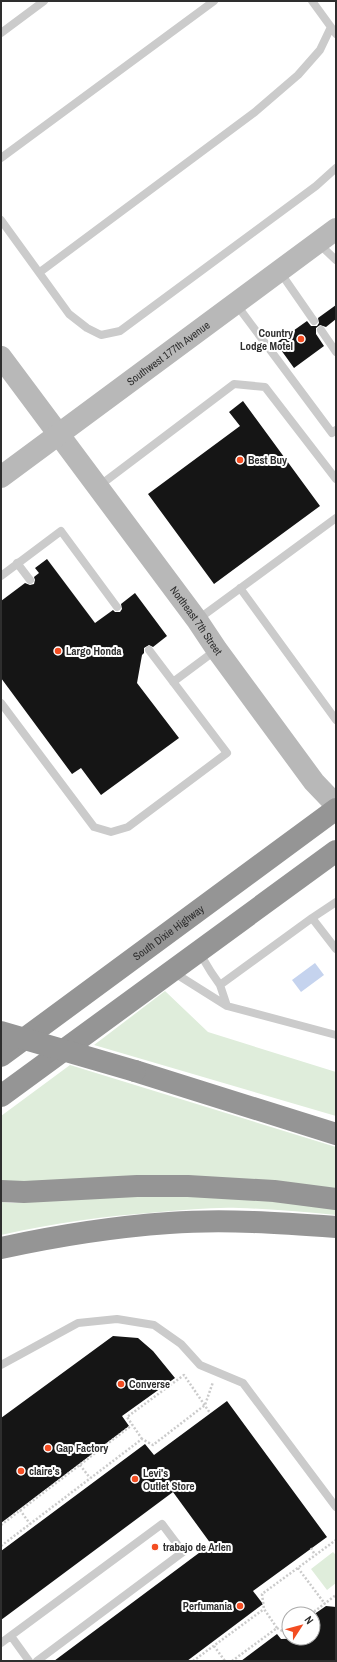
<svg xmlns="http://www.w3.org/2000/svg" width="337" height="1662" font-family="'Archivo Narrow',sans-serif">
<style>
.green{fill:#dfeddb}
.water{fill:#c5d3ee}
.building{fill:#151515}
.lines{fill:none;stroke-linecap:round;stroke-linejoin:round}
.path{stroke:#cbcbcb;stroke-width:2.5;stroke-dasharray:2 2;stroke-linecap:butt}
.lane{stroke:#cbcbcb;stroke-width:8}
.secondary{stroke:#b8b8b8;stroke-width:22}
.highway{stroke:#959595;stroke-width:22}
.highway-bridge{stroke:#959595;stroke-width:22}
.poi-dot{fill:#f34d22;stroke:#fff;stroke-width:1.5}
.labels{text-anchor:middle;stroke-width:4;stroke-linejoin:round;paint-order:stroke}
.poi-label{font-size:11px;font-weight:bold;fill:#2e2e2e;stroke:#fff;text-anchor:start}
.street-label{font-size:11px;fill:#2e2e2e;stroke:#fff}
</style>
<rect width="100%" height="100%" fill="#fff"/>
<!-- green -->
<path class="green" d="M165,991L208,1032L336,1072V1116L94,1045Z
M70,1065L336,1147V1193L1,1185V1116Z
M140,1195L204,1197L265,1200L336,1208V1215C304,1212 271,1209 239,1208C213,1207 186,1210 160,1212C107,1216 53,1223 1,1235V1202L12,1203Z
M333,1552L336,1555V1583L327,1590L311,1569Z"/>
<!-- water -->
<path class="water" d="M315,963L324,975L301,992L292,980Z"/>
<!-- building -->
<path class="building" d="M336,305V319L326,327L320,325L316,328V334L324,346L294,368L276,343L307,321L311,326H317L319,323L318,318Z
M243,401L320,506L214,584L148,494L240,426L229,412Z
M47,559L95,623L113,610L115,612H120L122,609L121,604L135,593L167,636L153,647L149,645L144,648V653L142,655L137,683L179,738L101,795L81,768L72,774L1,678V601L25,583L30,585L34,584L35,580L34,577L39,573L35,568Z
M113,1336L138,1338L153,1351L175,1378L122,1416L129,1426L1,1523V1418Z
M227,1401L327,1537L253,1591L263,1604L187,1661H54L211,1544L173,1492L1,1620V1551L145,1444L154,1455Z
M326,1606L336,1607V1661H241L277,1634L281,1639L313,1638V1615Z"/>
<g class="lines">
<!-- path -->
<path class="path" d="M142,1439L127,1417L184,1375L210,1413
M80,1465L90,1478
M20,1510L30,1524
M1,1525L132,1425
M1,1546L142,1439L153,1445L205,1405L213,1382
M311,1548L315,1555
M298,1568L325,1604
M311,1614L336,1595
M277,1628L286,1633L289,1630
M214,1646L225,1661
M193,1661L264,1609
M232,1661L277,1628L264,1609L262,1594L336,1540"/>
<!-- lane -->
<path class="lane" d="M312,1L336,34
M1,33L44,1
M1,158L214,1
M1,220L69,314L87,328L101,335L120,331L316,186L336,168
M319,244L336,260
M40,272L255,112L298,75L320,50L331,27
M280,272L314,321
M236,304L332,433L336,430
M321,330L336,352
M99,486L234,384L265,387L336,479
M17,563L30,580
M1,576L61,531L117,607
M240,588L336,720
M197,620L336,518
M173,682L216,650
M1,703L94,827L111,832L128,827L227,753L149,650
M312,918L336,902
M199,952L211,972L220,985L227,1006
M173,972L227,1006L336,1035
M220,985L312,918L336,949
M1,1365L78,1323L117,1319L154,1325L181,1344L200,1365L243,1383L336,1507
M11,1636L29,1661
M1,1643L162,1524L183,1552L37,1661"/>
<!-- secondary -->
<g class="secondary">
<path id="s1" d="M1,357L197,620L217,650L314,782L336,805"/>
<path id="s2" d="M1,477L336,229"/>
</g>
<!-- highway -->
<g class="highway">
<path id="s3" d="M1,1056L336,809"/>
<path d="M135,1071L336,1134"/>
<path d="M1,1096L336,851"/>
<path d="M1,1191L24,1192L137,1186H188L274,1191L336,1199"/>
<path d="M1,1248C56,1236 112,1227 169,1223C225,1219 281,1223 336,1227"/>
</g>
<!-- highway-bridge -->
<path class="highway-bridge" d="M1,1032L135,1071"/>
</g>
<!-- markers -->
<g class="poi-dot">
<circle cx="301" cy="339" r="4"/>
<circle cx="240" cy="460" r="4"/>
<circle cx="58" cy="651" r="4"/>
<circle cx="121" cy="1384" r="4"/>
<circle cx="48" cy="1448" r="4"/>
<circle cx="21" cy="1471" r="4"/>
<circle cx="135" cy="1479" r="4"/>
<circle cx="155" cy="1547" r="4"/>
<circle cx="240" cy="1606" r="4"/>
</g>
<g class="labels">
<!-- poi labels -->
<g class="poi-label">
<text x="293" y="337" text-anchor="end">Country<tspan x="293" dy="13">Lodge Motel</tspan></text>
<text x="248" y="464">Best Buy</text>
<text x="66" y="655">Largo Honda</text>
<text x="129" y="1388">Converse</text>
<text x="56" y="1452">Gap Factory</text>
<text x="29" y="1475">claire's</text>
<text x="143" y="1477">Levi's<tspan x="143" dy="13">Outlet Store</tspan></text>
<text x="163" y="1551">trabajo de Arlen</text>
<text x="232" y="1610" text-anchor="end">Perfumania</text>
</g>
<!-- street labels -->
<g class="street-label">
<text dy="4" stroke="none"><textPath href="#s2" startOffset="208">Southwest 177th Avenue</textPath></text>
<text dy="4" stroke="none"><textPath href="#s1" startOffset="328">Northeast 7th Street</textPath></text>
<text dy="4" stroke="none"><textPath href="#s3" startOffset="208">South Dixie Highway</textPath></text>
</g>
</g>
<!-- border -->
<rect width="337" height="1662" fill="none" stroke="#2e2e2e" stroke-width="4"/>
<!-- north arrow -->
<g transform="translate(301 1626) rotate(54)"><circle r="19" fill="#ffffff" stroke="#ababab"/>
<path d="M0-3L7 15L0 10L-7 15Z" fill="#f34d22"/>
<text y="-6" font-size="11" font-weight="bold" text-anchor="middle" fill="#2e2e2e">N</text>
</g>
</svg>
